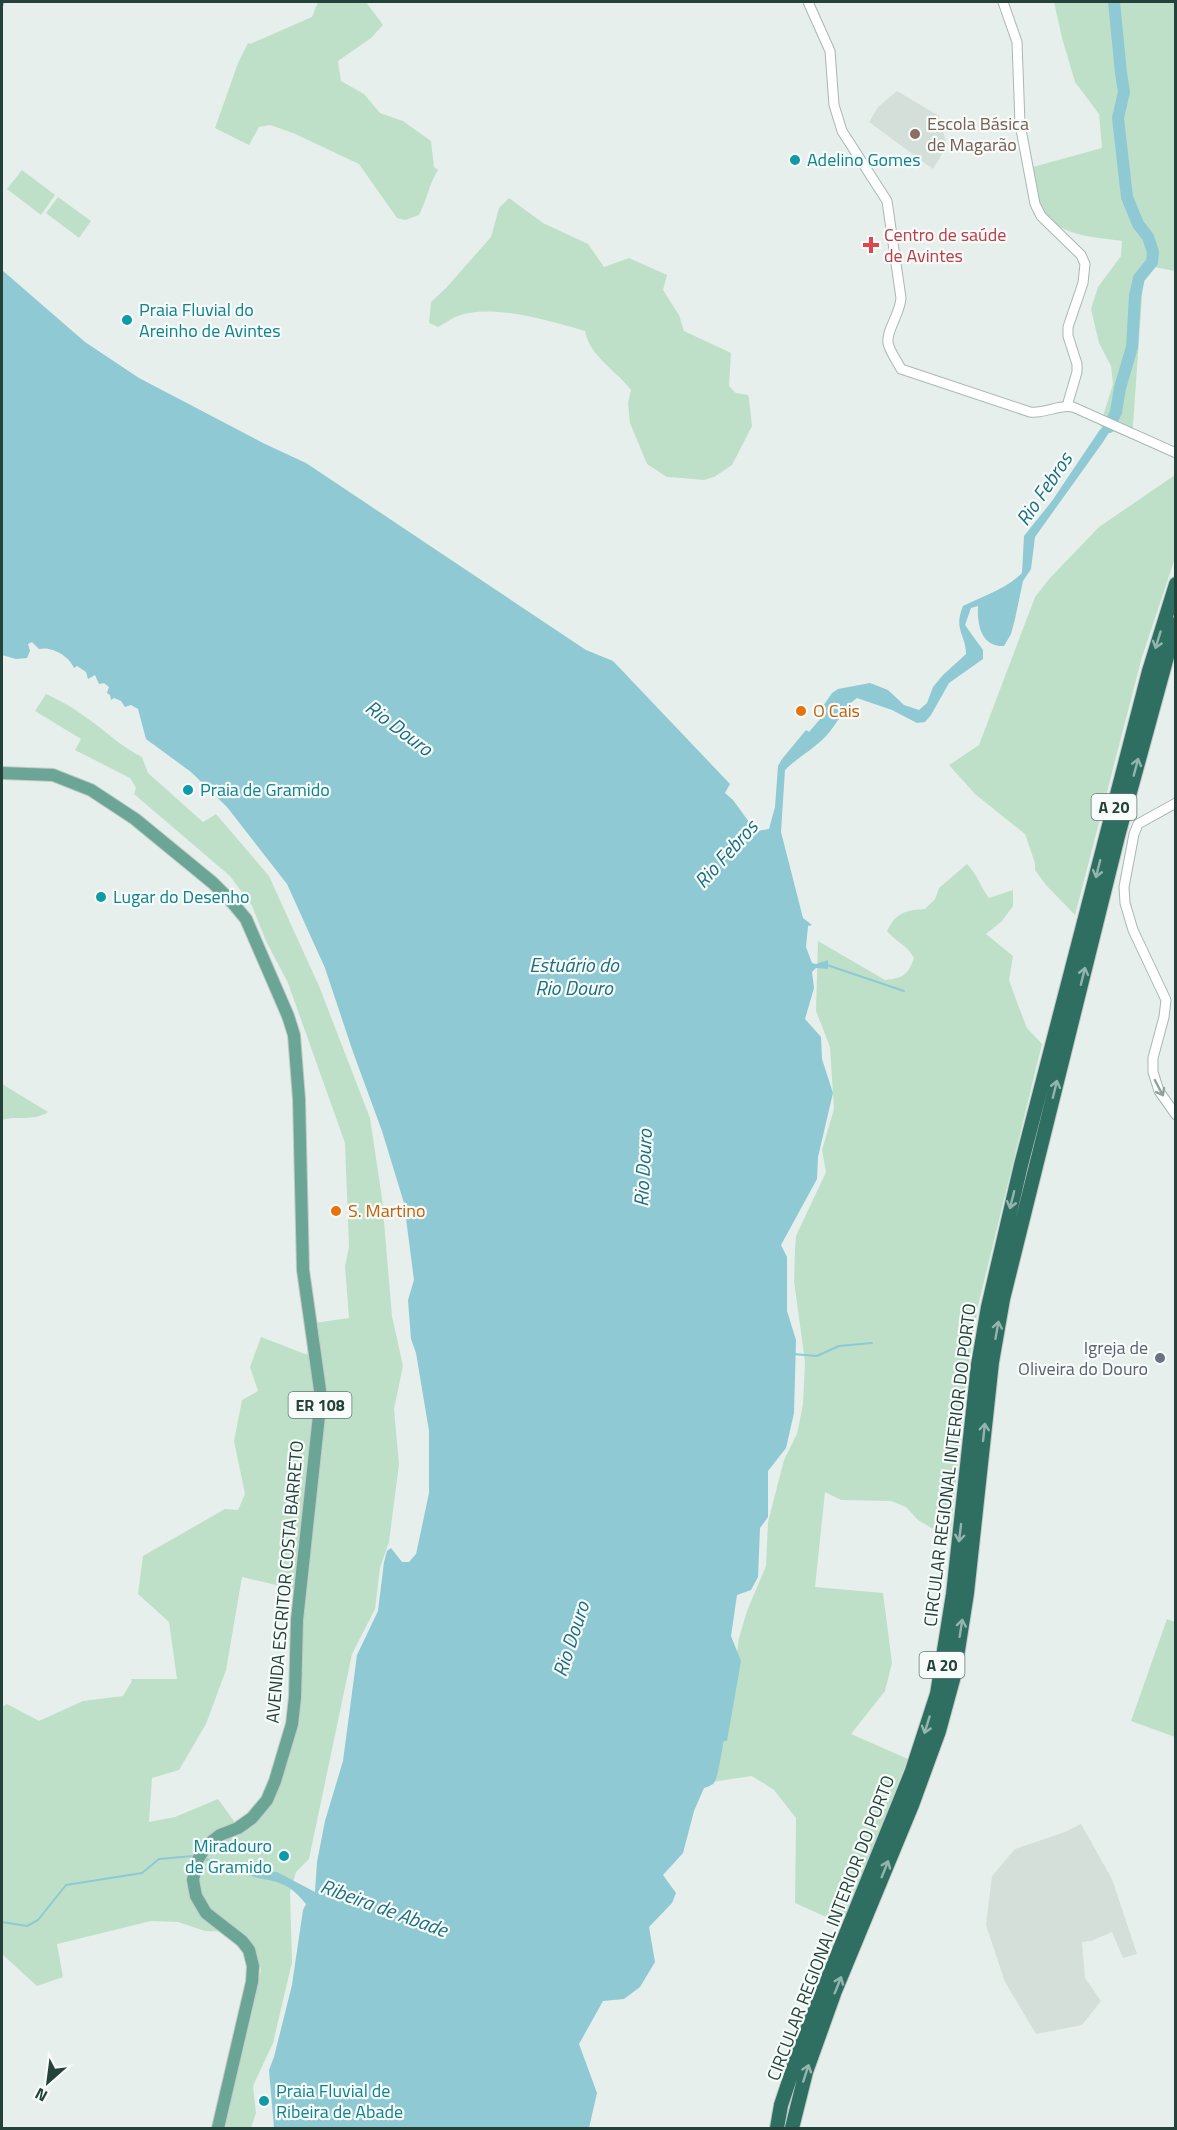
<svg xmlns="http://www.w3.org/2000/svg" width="1177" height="2130" font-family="'Titillium Web',sans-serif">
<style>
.built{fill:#d4dfda}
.green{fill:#bfe0c8;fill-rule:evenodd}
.water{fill:#8ec9d4}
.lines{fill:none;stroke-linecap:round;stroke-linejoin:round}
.stream{stroke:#8ec9d4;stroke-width:2}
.river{stroke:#8ec9d4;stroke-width:12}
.tertiary-casing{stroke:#a8b8b2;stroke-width:11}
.primary-casing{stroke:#c2cac8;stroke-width:14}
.motorway-casing{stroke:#c2cac8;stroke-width:16}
.tertiary{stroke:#fff;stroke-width:9}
.primary{stroke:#6aa596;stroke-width:12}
.motorway{stroke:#2f6f62;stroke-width:14}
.oneway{stroke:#93b5ae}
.oneway2{stroke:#92a09c}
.education-dot{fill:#8d6e63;stroke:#f7fbf9;stroke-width:2}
.culture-dot{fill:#0f9aa8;stroke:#f7fbf9;stroke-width:2}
.health-dot{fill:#e0444e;stroke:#f7fbf9;stroke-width:2}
.food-dot{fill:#e8710a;stroke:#f7fbf9;stroke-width:2}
.worship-dot{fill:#6b7280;stroke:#f7fbf9;stroke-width:2}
.labels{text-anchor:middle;stroke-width:4.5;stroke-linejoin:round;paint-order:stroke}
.shield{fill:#f7fbf9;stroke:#637a73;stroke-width:1.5}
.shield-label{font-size:16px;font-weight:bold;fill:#24423a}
.education-label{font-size:18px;fill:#785e54;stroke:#f7fbf9;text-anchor:start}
.culture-label{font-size:18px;fill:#0d838f;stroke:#f7fbf9;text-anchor:start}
.health-label{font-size:18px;fill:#be3a42;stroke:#f7fbf9;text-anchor:start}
.food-label{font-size:18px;fill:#c56008;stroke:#f7fbf9;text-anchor:start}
.worship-label{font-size:18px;fill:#5b616d;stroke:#f7fbf9;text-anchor:end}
.street-label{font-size:18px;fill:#24423a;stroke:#f7fbf9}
.water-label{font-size:20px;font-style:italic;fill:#1c6f80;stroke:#f7fbf9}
</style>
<rect width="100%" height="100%" fill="#e6efeb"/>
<!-- built -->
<path class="built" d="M897,91L939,116L947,146L933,169L869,122L878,107Z
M1081,1824L1112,1879L1137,1954L1123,1958L1112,1932L1091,1941L1082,1942L1085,1978L1101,2001L1082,2025L1036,2034L1005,1982L986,1925L992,1876L1015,1849L1065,1832Z"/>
<!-- green -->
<path class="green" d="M318,2H366L383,25L371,38L338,61L341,81L364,94L380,113L403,121L431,141L434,167L438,170C429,184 427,200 419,215L405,220L397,218L359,164L293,133L270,125L259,127L249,145L215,128L238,63L248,43L250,44L312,17Z
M1054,2H1175V271L1154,267L1144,269L1132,439L1100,426L1113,384L1111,366L1099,343L1091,309L1098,287L1121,256L1122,241C1094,237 1051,236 1040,204C1036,193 1035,179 1033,167L1102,148L1099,114L1075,82L1062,38Z
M22,170L55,195L41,215L7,189Z
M58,197L91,221L79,238L46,213Z
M509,198L543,223L588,244L604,267L629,258L667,275L663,290L679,315L684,331L731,353L729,386L736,393L748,395L749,398L752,426L732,465L714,477L704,480L682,478L667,477L647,464L630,423L628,403L631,390C616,370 590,357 585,331C549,321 490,302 455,317C449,320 444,324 438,327L429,323L431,302L446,288L491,237L499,208Z
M1175,475V558L1142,657L1075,915L1046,885L1035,870V863L1025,834L975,794L949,765L979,745L1035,597L1050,578L1099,527Z
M46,694C62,701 77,710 91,721C108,733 123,748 142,757L148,773L203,822L216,814L269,876L319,986L370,1118L382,1198L392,1316L403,1366L394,1409L399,1464L389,1542L380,1568L375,1609L352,1654L309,1859L296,1872L290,1892L292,1962L273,2043L253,2086L256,2113L251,2128H223L261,1970L257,1954L247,1938L238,1932L205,1931L178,1922L151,1921L57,1944L63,1977L37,1986L2,1954V1707L7,1704L39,1721L83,1701L123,1696L132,1681L131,1679H177L169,1622L138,1594L143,1556L225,1509L238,1510L245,1494L234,1441L242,1400L258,1391L250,1367L261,1337L305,1354L320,1353L314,1323L349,1318L345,1266L349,1247L345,1143L288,983L266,941L252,906L230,876L134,794L136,788L130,778L75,750L81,739L35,711ZM242,1577L297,1590L295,1719L251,1823L241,1831L218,1799L175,1817L149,1822L152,1778L179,1770L206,1724L226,1670Z
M967,864C978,875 980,887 989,898L1013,890V906L1002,921L986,934L1013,956L1009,980L1018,1005L1027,1028L1042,1044L978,1306L968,1367L950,1539L918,1520L906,1507L891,1501L841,1500L825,1492L815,1587L883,1593L892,1663L885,1691L851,1734L908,1759L845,1917L824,1916L795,1903L796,1818L774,1790L752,1776L712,1782L724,1742L739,1638L747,1611L766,1566L768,1522L784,1460L797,1434L803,1404L805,1362L794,1281L795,1249L796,1236L826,1172L822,1150L834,1109L830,1047L816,1011L818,941L885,980C903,978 908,975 914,958C906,944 897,943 887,931C896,913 905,910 925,909L935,899L939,888Z
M2,1084L48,1112C33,1122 17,1115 2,1120Z
M1167,1619L1175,1622V1737L1131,1721Z"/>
<!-- water -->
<path class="water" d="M2,270L85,342L139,378L265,444L306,463L586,650L613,661L730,784L725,793L733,800L749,822L751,821L757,831L769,829L775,807L778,766L782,759L806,730L809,732L821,718L819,716L823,711L821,709L832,693L838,689L870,683L888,690L904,705L919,710L927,703L933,687L943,675L966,654C966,634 953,630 963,606C983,596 1006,589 1022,573L1024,536L1052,501L1099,431L1116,412L1110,431L1103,442L1035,537L1031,569L1023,581L1015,619L1011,634L1004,646C981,647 977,624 978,606L971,608L965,625L983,650V659L949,683L931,715L925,722L917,723L892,710L857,698C844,706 837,725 826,736C814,749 798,757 785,770L781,832L803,918L812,925L808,926L806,947L812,963L816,964L828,960V969L816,968L812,972L814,988L805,1019L821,1037L822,1059L833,1093L818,1157L817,1179L781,1245L787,1257V1311L796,1340L794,1413L786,1448L768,1471V1517L760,1528L758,1577L751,1590L737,1595L731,1636L741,1661L727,1741H724C721,1751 719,1778 713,1784C710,1786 707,1787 704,1788L694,1811L683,1853L663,1875L676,1893L672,1903L649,1927L655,1962L640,1987L624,1999L603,2001L579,2044L597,2093L589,2128H274L269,2070L274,2057L292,1985L303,1910L306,1904C281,1872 265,1886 236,1869L277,1872L315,1892L317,1862L325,1821L343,1761L357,1655L378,1611L384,1562L387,1551L391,1548L402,1562H409L416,1554L418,1545L429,1493V1431L416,1353L411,1339L408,1300L414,1280L404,1203L382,1131L353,1052L325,968L287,884L227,807L191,772L146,739L138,709L131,705L125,707L121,701L114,698L111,700L110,695L107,693L109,687L104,683L99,684L95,675L88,679L86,672L77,666L74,668C69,656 52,646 39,649L32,642L28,644L30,651L27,658L16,659L2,655Z"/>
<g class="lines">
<!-- stream -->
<path class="stream" d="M2,6L4,2
M827,965L904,991
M793,1354L817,1356L839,1346L872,1343
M205,1859L239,1869
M2,1922L27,1926L38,1920L66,1885L142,1873L159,1859L193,1856"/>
<!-- river -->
<path class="river" d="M1109,427L1116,412L1120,388L1132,347L1135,296L1139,278L1152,262L1153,252L1148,237L1138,224L1127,197L1118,118L1124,92L1121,73L1114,2"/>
<!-- tertiary casing -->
<g class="tertiary-casing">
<path id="tertiary" d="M808,2L830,51L834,105L842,131L887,201L901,298C900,314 886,331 888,343C890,352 897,361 901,369L1030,412C1045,414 1059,404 1073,407L1176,453
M1003,2L1017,42L1020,124L1035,204L1041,216L1081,255L1085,264L1083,283L1068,327V336L1077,364V372L1067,406
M1176,803L1138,824L1134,834L1124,887L1125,903L1133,930L1166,1000L1164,1017L1153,1058V1072L1159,1091L1176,1115"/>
</g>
<!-- primary casing -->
<g class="primary-casing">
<path id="primary" d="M2,773L53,775L91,790L135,819L213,883L231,901L246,919L288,1016L294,1035L299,1099L303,1270L321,1397L297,1620L295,1697L292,1724L275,1781L267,1800L252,1818L238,1828L220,1835L206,1846L197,1861L193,1880L196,1896L206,1913L242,1941L249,1950L253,1966L252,1982L218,2128"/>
</g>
<!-- motorway casing -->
<g class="motorway-casing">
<path id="motorway" d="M777,2128L781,2105L802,2042L912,1771L937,1694L953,1594L978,1365L988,1307L1021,1165L1149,671L1176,584
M792,2128L806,2072L835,1991L912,1805L939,1731L954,1676L967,1593L992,1362L1003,1299L1118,836L1176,624"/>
</g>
<!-- tertiary -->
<use href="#tertiary" class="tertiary"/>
<!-- primary -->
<use href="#primary" class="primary"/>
<!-- motorway -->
<use href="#motorway" class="motorway"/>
</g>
<!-- one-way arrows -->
<defs><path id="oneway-shaft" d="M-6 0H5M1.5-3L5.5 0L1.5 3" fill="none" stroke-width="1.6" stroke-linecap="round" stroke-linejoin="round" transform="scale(1.5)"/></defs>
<g class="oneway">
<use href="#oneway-shaft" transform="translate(1158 640) rotate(107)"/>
<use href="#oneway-shaft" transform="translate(1136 767) rotate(-75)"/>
<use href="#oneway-shaft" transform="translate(1098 869) rotate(104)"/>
<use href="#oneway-shaft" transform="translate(1083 976) rotate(-76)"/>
<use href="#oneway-shaft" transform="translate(1055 1089) rotate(-76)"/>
<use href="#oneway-shaft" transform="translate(1012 1200) rotate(104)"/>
<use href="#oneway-shaft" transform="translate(997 1330) rotate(-80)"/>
<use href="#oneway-shaft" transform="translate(984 1432) rotate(-84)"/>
<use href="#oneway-shaft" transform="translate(960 1533) rotate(97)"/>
<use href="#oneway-shaft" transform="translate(961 1628) rotate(-81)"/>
<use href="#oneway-shaft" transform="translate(927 1725) rotate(107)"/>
<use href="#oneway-shaft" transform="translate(885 1869) rotate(-68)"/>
<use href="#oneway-shaft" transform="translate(838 1985) rotate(-68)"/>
<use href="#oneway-shaft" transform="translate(806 2073) rotate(-72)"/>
</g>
<use class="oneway2" href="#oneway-shaft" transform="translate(1159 1088) rotate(62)"/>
<!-- markers -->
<circle class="education-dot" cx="915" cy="134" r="6"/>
<g class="culture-dot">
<circle cx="795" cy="160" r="6"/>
<circle cx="127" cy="320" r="6"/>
<circle cx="188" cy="790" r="6"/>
<circle cx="101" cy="897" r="6"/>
<circle cx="284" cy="1856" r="6"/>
<circle cx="264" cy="2101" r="6"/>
</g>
<path class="health-dot" d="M868 236h6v6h6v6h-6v6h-6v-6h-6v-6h6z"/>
<g class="food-dot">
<circle cx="801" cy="711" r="6"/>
<circle cx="336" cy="1211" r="6"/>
</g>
<circle class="worship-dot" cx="1160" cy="1358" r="6"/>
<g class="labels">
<!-- shield labels -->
<g class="shield">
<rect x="1091.5" y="794" width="45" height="26" rx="4.5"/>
<rect x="288.5" y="1392" width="63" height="26" rx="4.5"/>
<rect x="919.5" y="1652" width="45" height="26" rx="4.5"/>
</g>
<g class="shield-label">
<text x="1114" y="813">A 20</text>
<text x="320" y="1411">ER 108</text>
<text x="942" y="1671">A 20</text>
</g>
<!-- education labels -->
<g class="education-label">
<text x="927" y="130">Escola Básica<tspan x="927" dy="21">de Magarão</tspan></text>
</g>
<!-- culture labels -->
<g class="culture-label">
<text x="807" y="166">Adelino Gomes</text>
<text x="139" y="316">Praia Fluvial do<tspan x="139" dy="21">Areinho de Avintes</tspan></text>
<text x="200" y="796">Praia de Gramido</text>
<text x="113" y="903">Lugar do Desenho</text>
<text x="272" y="1852" text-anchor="end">Miradouro<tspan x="272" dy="21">de Gramido</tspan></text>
<text x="276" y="2097">Praia Fluvial de<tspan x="276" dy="21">Ribeira de Abade</tspan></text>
</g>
<!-- health labels -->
<g class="health-label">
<text x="884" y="241">Centro de saúde<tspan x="884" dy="21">de Avintes</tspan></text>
</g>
<!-- food labels -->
<g class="food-label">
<text x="813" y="717">O Cais</text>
<text x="348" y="1217">S. Martino</text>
</g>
<!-- worship labels -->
<g class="worship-label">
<text x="1148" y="1354">Igreja de<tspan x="1148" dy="21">Oliveira do Douro</tspan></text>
</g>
<!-- street labels -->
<g class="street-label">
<text transform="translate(950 1465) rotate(-83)" y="6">CIRCULAR REGIONAL INTERIOR DO PORTO</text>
<text transform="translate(285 1582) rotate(-85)" y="6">AVENIDA ESCRITOR COSTA BARRETO</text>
<text transform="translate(831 1928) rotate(-69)" y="6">CIRCULAR REGIONAL INTERIOR DO PORTO</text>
</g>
<!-- water labels -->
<g class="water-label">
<text transform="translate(1044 489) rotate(-56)" y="7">Rio Febros</text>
<text transform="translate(399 728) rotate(37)" y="7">Rio Douro</text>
<text transform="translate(726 854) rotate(-48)" y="7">Rio Febros</text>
<text x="574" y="972">Estuário do<tspan x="574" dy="23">Rio Douro</tspan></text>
<text transform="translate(643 1168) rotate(-87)" y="7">Rio Douro</text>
<text transform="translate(571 1639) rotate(-72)" y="7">Rio Douro</text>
<text transform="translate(384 1908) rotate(20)" y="7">Ribeira de Abade</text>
</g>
</g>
<!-- border -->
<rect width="1177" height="2130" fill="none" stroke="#24423a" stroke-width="6"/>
<!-- north arrow -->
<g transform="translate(48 2082) rotate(208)" stroke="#f7fbf9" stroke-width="4.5" paint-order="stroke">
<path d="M0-4.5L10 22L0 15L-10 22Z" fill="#24423a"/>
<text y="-9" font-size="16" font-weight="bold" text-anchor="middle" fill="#24423a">N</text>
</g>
</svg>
